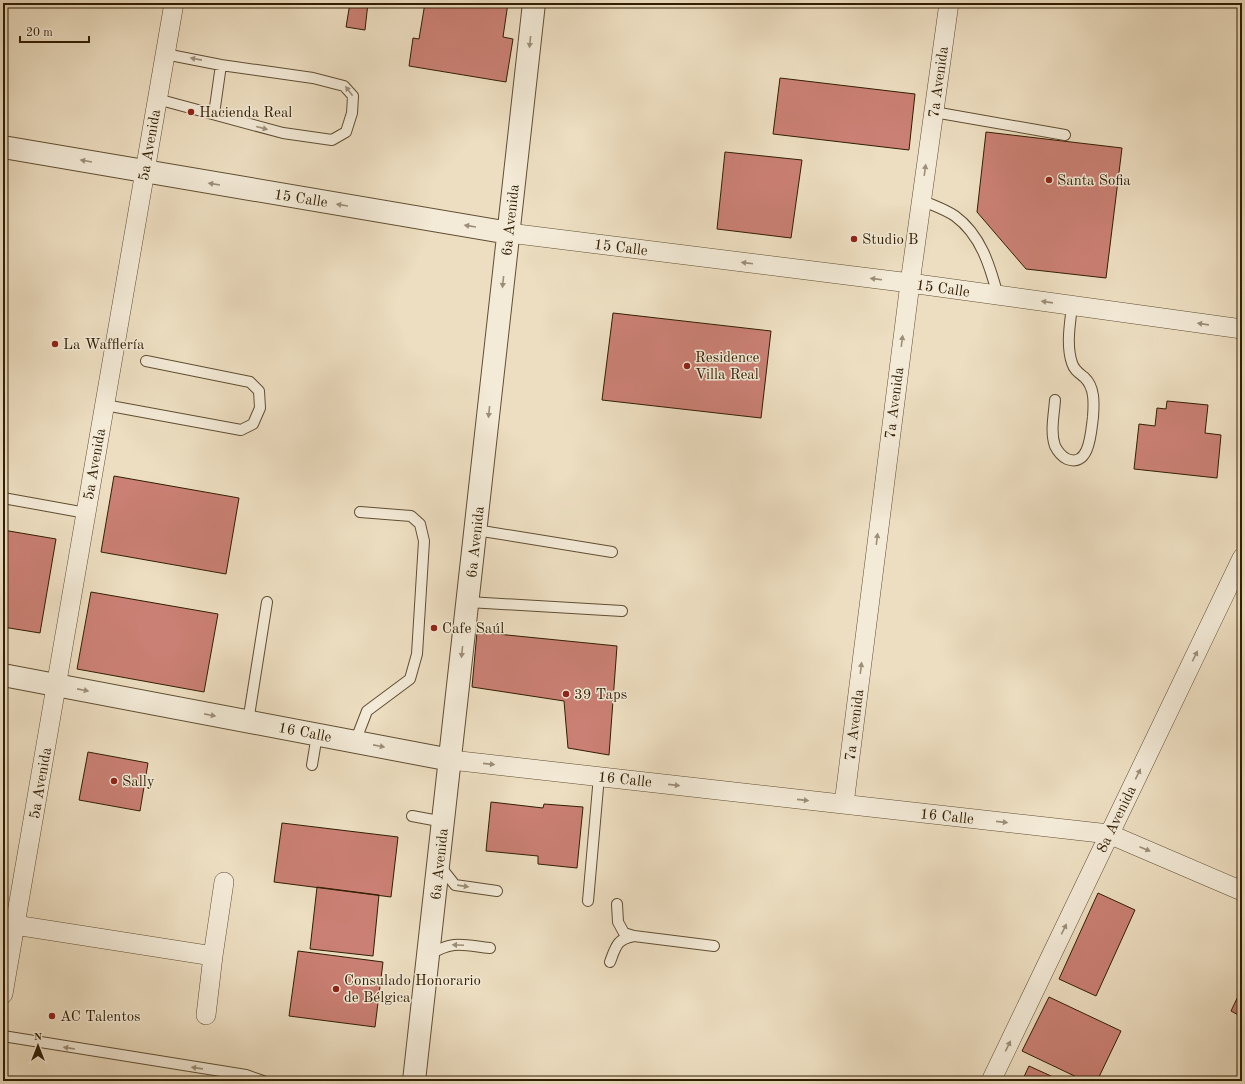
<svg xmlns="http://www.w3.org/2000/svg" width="1245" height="1084" font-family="'Old Standard TT',serif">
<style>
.building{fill:#ca8074;stroke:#311e03}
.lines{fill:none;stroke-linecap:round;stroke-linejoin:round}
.service-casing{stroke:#604e32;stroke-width:12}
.minor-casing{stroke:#604e32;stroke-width:20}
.tertiary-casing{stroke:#604e32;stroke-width:24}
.service{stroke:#f3ead7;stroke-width:10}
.minor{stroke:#f3ead7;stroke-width:19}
.tertiary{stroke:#f3ead7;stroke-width:22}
.oneway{fill:#9c8e78}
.poi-dot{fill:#8f2418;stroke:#f3ead7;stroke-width:1.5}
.labels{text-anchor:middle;stroke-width:3;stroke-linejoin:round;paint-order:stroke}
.street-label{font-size:15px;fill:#311e03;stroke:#f3ead7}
.poi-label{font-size:15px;fill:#311e03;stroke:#f3ead7;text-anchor:start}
</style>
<rect width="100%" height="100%" fill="#eddec1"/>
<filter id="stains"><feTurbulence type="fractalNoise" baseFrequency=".005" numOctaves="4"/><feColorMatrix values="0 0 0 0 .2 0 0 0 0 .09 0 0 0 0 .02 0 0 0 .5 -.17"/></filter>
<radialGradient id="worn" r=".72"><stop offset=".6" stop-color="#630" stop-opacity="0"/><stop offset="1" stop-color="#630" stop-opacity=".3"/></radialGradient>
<!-- building -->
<path class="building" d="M350,3H368L365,30L346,27Z
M425,3H508L503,37L513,39L506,82L409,66L413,38L419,39Z
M780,78L915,94L909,150L773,134Z
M986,132L1122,148L1106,278L1026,269L977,212Z
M725,152L802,160L791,238L717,229Z
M613,313L771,331L761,418L602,400Z
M1167,401L1208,405L1205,433L1221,435L1217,478L1134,469L1139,424L1155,426L1157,408L1166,409Z
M114,476L239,498L226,574L101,552Z
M3,530L56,539L40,633L3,627Z
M91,592L218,614L204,692L77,669Z
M477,632L617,646L609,755L568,748L564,701L472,687Z
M88,752L148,763L140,811L79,800Z
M491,802L543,808L544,804L583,807L577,868L538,864V856L486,851Z
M282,823L398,837L391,897L274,882Z
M317,887L379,895L373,956L310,949Z
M1098,893L1135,910L1096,996L1059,979Z
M298,951L383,962L375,1027L289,1016Z
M1242,988V1017L1231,1011Z
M1049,997L1121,1031L1097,1081H1085L1022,1051Z
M1029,1066L1062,1081H1022Z"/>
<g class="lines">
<!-- service casing -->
<g class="service-casing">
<path id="service" d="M157,99L283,133L332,140L346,132L352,113L353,96L344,86L313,78L221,65L165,54
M934,112L1065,135
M214,114L221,65
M921,200C932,205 945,209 955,216C981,235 990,266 998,296
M1055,400C1054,415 1050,432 1055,446C1058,452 1061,456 1067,459C1090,468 1091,431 1093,417C1094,403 1095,387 1084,377C1079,373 1074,370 1072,363C1066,345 1070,324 1072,306
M105,405L241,430L253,424L260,408L259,391L250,382L146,361
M3,498L86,513
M476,530L612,552
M468,602L622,611
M248,722L267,602
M355,742L367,711L410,679L417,654L424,541L420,524L411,516L360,512
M312,765L317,735
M412,816L444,822
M440,866L455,885L497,891
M588,901L599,776
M617,904L618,922L624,933L634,936L714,946
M429,955C453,940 463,945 490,948
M610,962C616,946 617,939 634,936
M3,1036L246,1075L263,1081"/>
</g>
<!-- minor casing -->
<g class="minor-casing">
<path id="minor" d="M509,233L910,283L1242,329
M451,760L1109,834L1242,891
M844,804L910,283L949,3
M15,925L213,956L224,882
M3,994L174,3
M206,1015L213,956
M991,1081L1242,558"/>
</g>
<!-- tertiary casing -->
<g class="tertiary-casing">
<path id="tertiary" d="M3,147L509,233
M3,675L451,760
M414,1081L534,3"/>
</g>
<!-- service -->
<use href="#service" class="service"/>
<!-- minor -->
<use href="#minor" class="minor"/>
<!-- tertiary -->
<use href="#tertiary" class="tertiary"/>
</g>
<!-- one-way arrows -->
<defs><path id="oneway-solid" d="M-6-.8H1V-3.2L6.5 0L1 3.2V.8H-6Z"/></defs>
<g class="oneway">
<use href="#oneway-solid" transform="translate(530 42) rotate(96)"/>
<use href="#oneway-solid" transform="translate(196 59) rotate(-169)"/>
<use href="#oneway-solid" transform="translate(349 91) rotate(-127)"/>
<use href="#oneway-solid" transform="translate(262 128) rotate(15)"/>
<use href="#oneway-solid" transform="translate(86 161) rotate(-170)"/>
<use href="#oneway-solid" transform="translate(925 170) rotate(-82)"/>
<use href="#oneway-solid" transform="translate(214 184) rotate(-171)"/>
<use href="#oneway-solid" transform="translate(342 205) rotate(-171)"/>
<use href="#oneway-solid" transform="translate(470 226) rotate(-171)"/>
<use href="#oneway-solid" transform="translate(747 263) rotate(-173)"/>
<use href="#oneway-solid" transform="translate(876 279) rotate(-173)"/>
<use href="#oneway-solid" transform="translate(503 282) rotate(96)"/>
<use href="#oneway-solid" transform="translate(1047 302) rotate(-172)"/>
<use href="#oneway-solid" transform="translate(1203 324) rotate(-172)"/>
<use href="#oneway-solid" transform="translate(902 341) rotate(-83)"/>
<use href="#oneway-solid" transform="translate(489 412) rotate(96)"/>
<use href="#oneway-solid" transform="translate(877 539) rotate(-83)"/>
<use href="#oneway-solid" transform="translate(462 652) rotate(96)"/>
<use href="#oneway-solid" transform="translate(1195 656) rotate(-64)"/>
<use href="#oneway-solid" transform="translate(861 668) rotate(-83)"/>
<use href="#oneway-solid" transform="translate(83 690) rotate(11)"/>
<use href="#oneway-solid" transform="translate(210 715) rotate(11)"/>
<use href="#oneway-solid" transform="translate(379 746) rotate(11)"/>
<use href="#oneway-solid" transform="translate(489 764) rotate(6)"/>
<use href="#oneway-solid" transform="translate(1138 774) rotate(-64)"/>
<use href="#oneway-solid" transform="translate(674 785) rotate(6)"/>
<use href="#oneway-solid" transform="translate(803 800) rotate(6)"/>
<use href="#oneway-solid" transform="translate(1002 822) rotate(6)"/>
<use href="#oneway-solid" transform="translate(1145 849) rotate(23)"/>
<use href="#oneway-solid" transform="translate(463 886) rotate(8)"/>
<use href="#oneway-solid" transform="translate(1064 929) rotate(-64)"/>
<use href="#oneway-solid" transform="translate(458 945) rotate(-178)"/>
<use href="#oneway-solid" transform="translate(1008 1046) rotate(-64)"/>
<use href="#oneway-solid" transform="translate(69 1048) rotate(-171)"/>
<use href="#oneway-solid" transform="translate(197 1068) rotate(-172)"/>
</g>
<!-- markers -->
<g class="poi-dot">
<circle cx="191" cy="112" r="4"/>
<circle cx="1049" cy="180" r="4"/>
<circle cx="854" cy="239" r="4"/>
<circle cx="55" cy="344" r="4"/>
<circle cx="687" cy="366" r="4"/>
<circle cx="434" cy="628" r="4"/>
<circle cx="566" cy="694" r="4"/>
<circle cx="114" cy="781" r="4"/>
<circle cx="336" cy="989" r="4"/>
<circle cx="52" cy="1016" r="4"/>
</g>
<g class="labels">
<!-- street labels -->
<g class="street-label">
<text transform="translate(938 82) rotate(-82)" y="5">7a Avenida</text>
<text transform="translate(149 145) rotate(-80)" y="5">5a Avenida</text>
<text transform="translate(301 198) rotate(9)" y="5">15 Calle</text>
<text transform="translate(510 220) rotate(-84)" y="5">6a Avenida</text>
<text transform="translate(621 247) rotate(7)" y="5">15 Calle</text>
<text transform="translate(943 288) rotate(8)" y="5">15 Calle</text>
<text transform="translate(894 403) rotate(-83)" y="5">7a Avenida</text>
<text transform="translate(94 464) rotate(-80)" y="5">5a Avenida</text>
<text transform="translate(475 542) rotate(-84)" y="5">6a Avenida</text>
<text transform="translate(854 725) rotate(-83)" y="5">7a Avenida</text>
<text transform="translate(305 732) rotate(11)" y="5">16 Calle</text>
<text transform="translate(625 779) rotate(6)" y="5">16 Calle</text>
<text transform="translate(40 783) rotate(-80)" y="5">5a Avenida</text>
<text transform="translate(947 816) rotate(6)" y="5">16 Calle</text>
<text transform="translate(1116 819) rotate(-64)" y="5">8a Avenida</text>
<text transform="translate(439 864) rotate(-84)" y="5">6a Avenida</text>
</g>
<!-- poi labels -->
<g class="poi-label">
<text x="199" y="117">Hacienda Real</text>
<text x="1057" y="185">Santa Sofia</text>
<text x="862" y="244">Studio B</text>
<text x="63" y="349">La Wafflería</text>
<text x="695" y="362">Residence<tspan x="695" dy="17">Villa Real</tspan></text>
<text x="442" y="633">Cafe Saúl</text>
<text x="574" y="699">39 Taps</text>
<text x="122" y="786">Sally</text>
<text x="344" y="985">Consulado Honorario<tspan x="344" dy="17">de Bélgica</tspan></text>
<text x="60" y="1021">AC Talentos</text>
</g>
</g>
<!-- margin -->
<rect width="1245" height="1084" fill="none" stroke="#eddec1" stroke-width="16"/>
<rect x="4" y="4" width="1237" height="1076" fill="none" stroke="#311e03" stroke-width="2"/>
<rect x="8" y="8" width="1229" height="1068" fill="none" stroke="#311e03"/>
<!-- north arrow -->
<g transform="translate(38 1046)" stroke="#f3ead7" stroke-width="3" paint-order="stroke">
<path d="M0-3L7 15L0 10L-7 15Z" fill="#311e03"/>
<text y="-6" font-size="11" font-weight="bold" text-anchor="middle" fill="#311e03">N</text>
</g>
<!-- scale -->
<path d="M20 36v6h69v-6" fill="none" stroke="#311e03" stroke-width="2"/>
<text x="26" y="36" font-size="12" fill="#311e03" stroke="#f3ead7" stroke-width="3" paint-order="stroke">20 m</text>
<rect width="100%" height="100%" filter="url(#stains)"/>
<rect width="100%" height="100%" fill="url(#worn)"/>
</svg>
